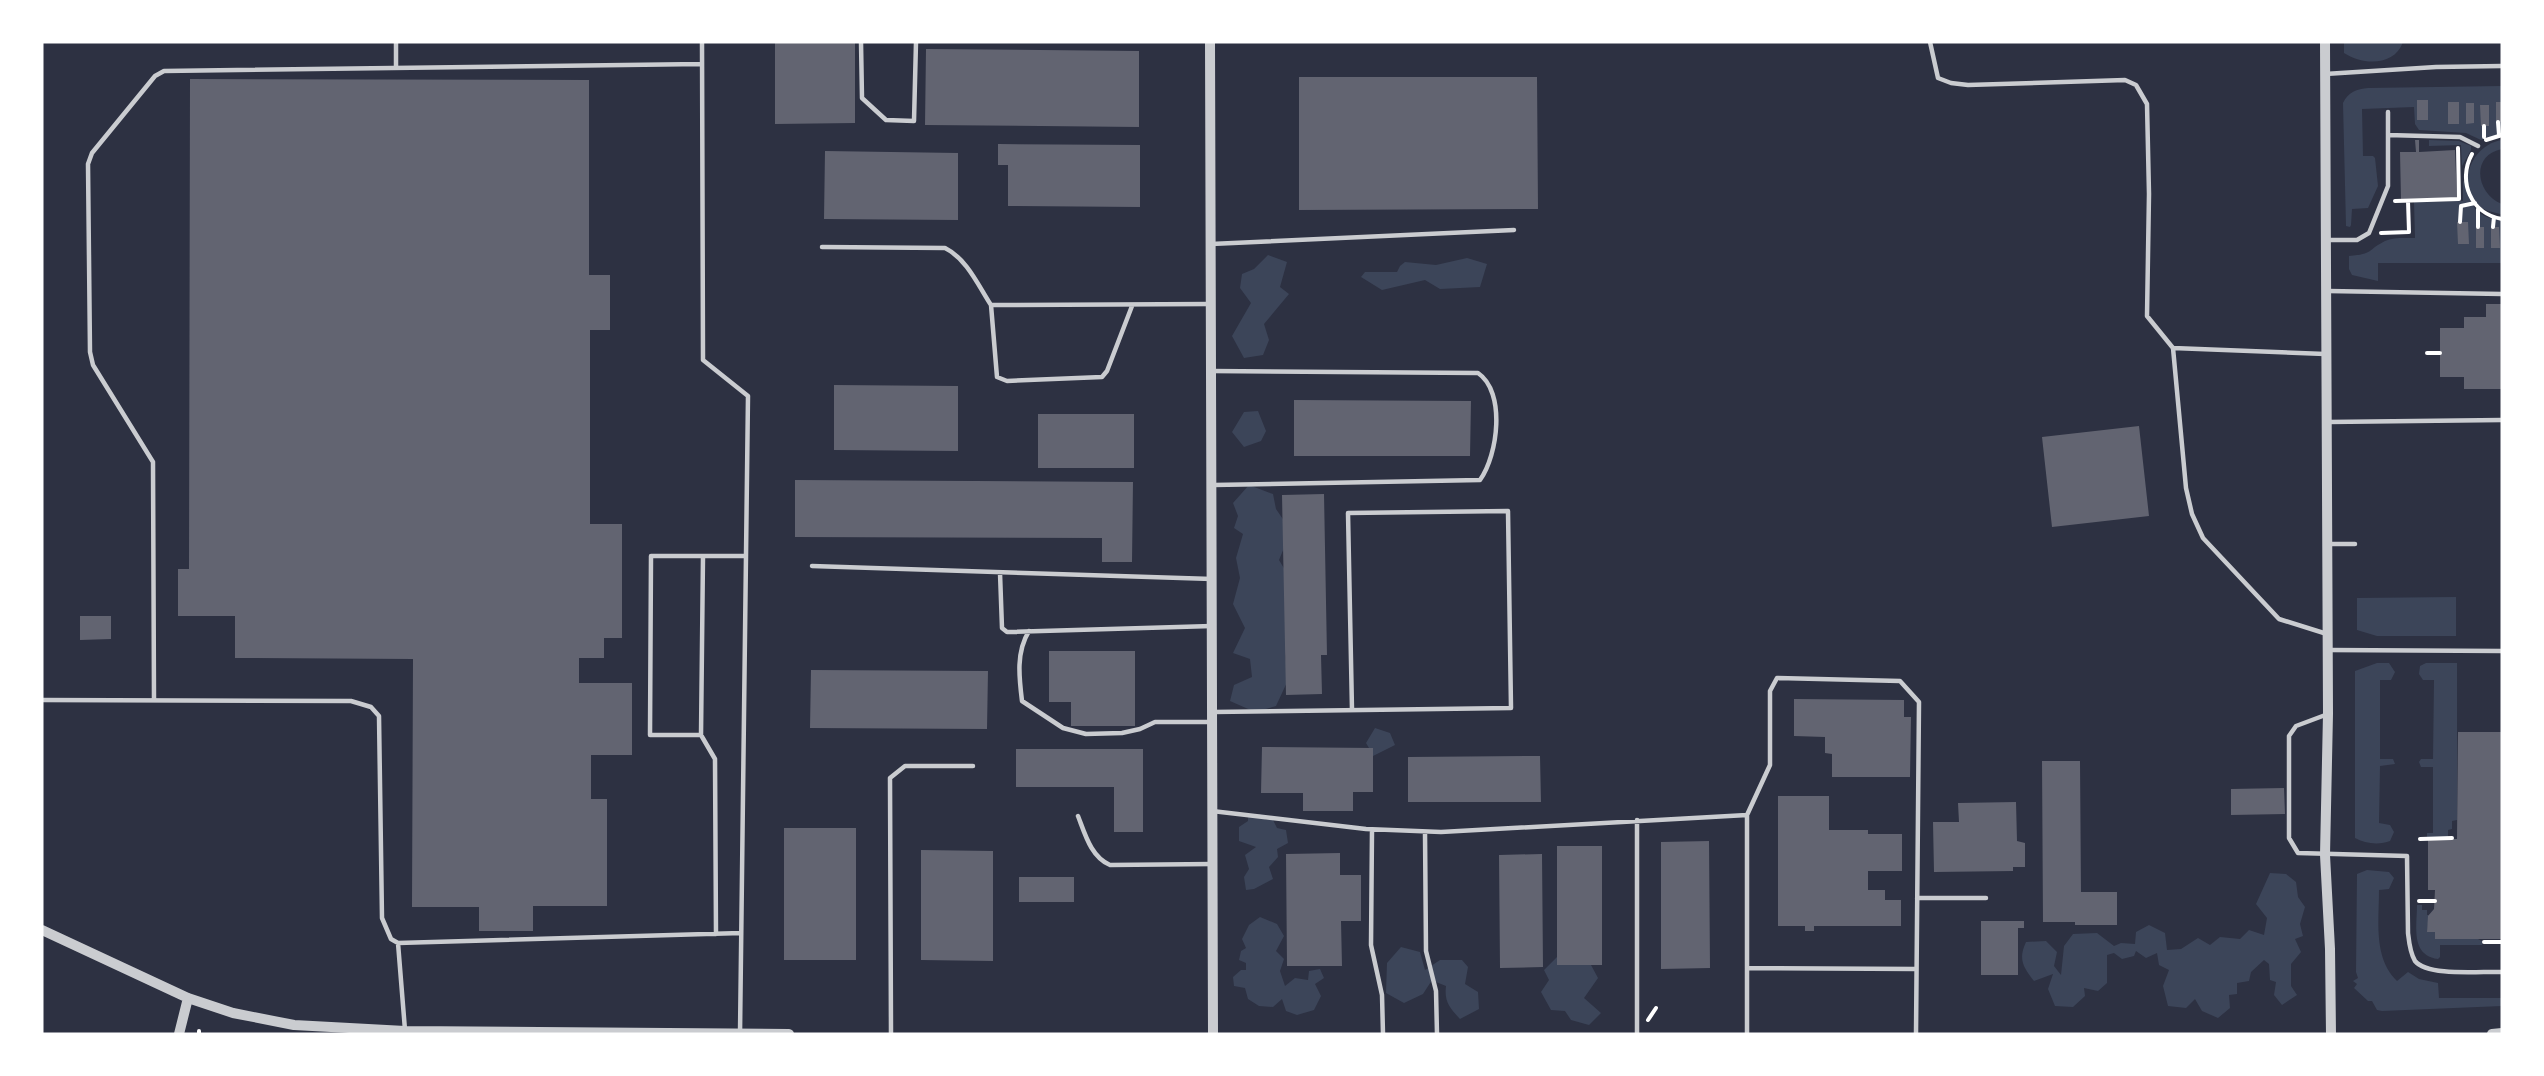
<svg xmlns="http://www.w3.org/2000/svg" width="2544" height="1076" font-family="Literata,serif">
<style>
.green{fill:#3c4559}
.building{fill:#626471}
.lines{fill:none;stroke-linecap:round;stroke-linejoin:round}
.path{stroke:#fff;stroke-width:4}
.service{stroke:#caccd0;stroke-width:4.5}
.tertiary{stroke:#caccd0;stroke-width:10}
</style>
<rect width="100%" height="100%" fill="#2d3142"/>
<!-- green -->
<path class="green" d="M2344,42H2403C2394,67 2362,65 2344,53Z
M2502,86V134L2481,140L2466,133L2419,130L2415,124L2414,107L2362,109L2363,156H2373L2375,158L2378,186L2368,208L2352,209L2351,225L2350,227L2346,226L2343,103C2348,92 2357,89 2368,88Z
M2429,140L2459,141L2471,146V150L2462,166L2461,145L2429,146Z
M2502,140V149C2470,155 2476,194 2502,204V214H2500C2494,212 2486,211 2482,208C2455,190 2469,145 2502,140Z
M2463,180C2472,203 2471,216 2502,221V263H2378V281L2352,275L2349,269V256C2374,254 2367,250 2385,241C2393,237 2406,238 2415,238L2414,202L2463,201Z
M1268,255L1287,262L1280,287L1289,294L1264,324L1269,340L1263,355L1244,358L1232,336L1251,303L1240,288L1242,274L1254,269Z
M1467,258L1487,264L1480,287L1440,289L1425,280L1382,290L1361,277L1365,272H1397L1400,266L1405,262L1436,265Z
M1258,411L1266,431L1261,441L1244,447L1232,432L1244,412Z
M1249,485L1273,494L1276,509L1291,531L1279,560L1294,585L1297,621L1285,656L1289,678L1276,706L1255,712L1230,701L1234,685L1252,677L1250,659L1233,653L1245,628L1233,604L1240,578L1236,558L1243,534L1234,528L1238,516L1233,503Z
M2456,597V636H2377L2357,630V598Z
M2377,663H2389L2395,672L2391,680H2380V759H2393L2395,764L2380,766L2379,823L2390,825L2394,832L2390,841C2380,845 2365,844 2355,838V671Z
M2426,663H2457V820L2452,821V829L2448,830V837H2427V833H2433V767H2421L2419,762L2421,759H2433L2434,680H2423L2419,674L2420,666Z
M1375,728L1390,733L1395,745L1373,756V748H1369L1366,743Z
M1260,814L1266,820H1273L1277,828L1286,830L1288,843L1277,849L1278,857L1269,867L1273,879L1254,889L1246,890L1244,877L1249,869L1245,855L1256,847L1239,841V827L1248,821V817Z
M2367,870L2389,872L2394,878L2389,889L2379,890C2379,921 2373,958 2397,981L2408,972L2419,979L2438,983L2439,998H2502V1006L2382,1011L2377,1010L2372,1001H2368L2354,988L2357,984L2353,981L2358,978L2356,972L2357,874Z
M2270,873L2286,874L2296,882L2298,897L2305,907L2300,924L2303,936L2295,939L2301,952L2291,964V986L2297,995L2282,1005L2274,995L2276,982L2270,980L2269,964L2264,960L2251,972L2249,981L2237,983V994L2229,995L2230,1008L2218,1018L2202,1011L2195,999L2186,1008L2168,1006L2163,986L2169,970L2159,965L2157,953L2146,958L2136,951L2134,956L2122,959L2114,953L2107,955V983L2098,991L2084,988L2085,996L2073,1007L2055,1006L2048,989L2053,974L2034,981C2023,967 2018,959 2026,942L2046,941L2057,952L2054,966L2061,975L2064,946L2073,934L2097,933L2114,946L2121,943L2135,944L2136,932L2149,925L2165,933L2167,950L2181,949L2198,938L2210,945L2220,937L2240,939L2249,930L2264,935L2267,918L2256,904Z
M2417,905H2422V910H2427V915H2429L2427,932H2435V939H2478L2482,941V945H2440V957L2438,959C2410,955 2417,926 2417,905Z
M1260,917L1277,924L1284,936L1276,951L1284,959L1280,971L1285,986L1295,978L1308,980L1309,971L1320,969L1324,978L1315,984L1321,996L1314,1010L1297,1015L1286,1011L1282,999L1273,1007L1259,1006L1248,999L1245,988L1234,986L1233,977L1241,970H1246V963L1239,960L1241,951L1246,948L1242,939L1249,925Z
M1401,947L1420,952L1425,970L1440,960H1462L1468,967L1465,984L1478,992L1479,1009L1460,1019C1450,1008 1444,1002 1446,986L1436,982L1434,977L1423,994L1404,1003L1386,993L1387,963Z
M1557,957L1583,958L1591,965L1598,978L1584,998L1601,1013L1589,1025L1571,1020L1565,1011L1551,1010L1541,992L1549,980L1544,970Z"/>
<!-- building -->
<path class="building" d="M775,42H855V123L775,124Z
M926,49L1139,51V127L925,125Z
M1299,77H1537L1538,209L1299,210Z
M190,79L589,80V275H610V330H590V524H622V638H604V658H579V683H632V755H591V799H607V906H533V931H479V907H412L413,659L235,658V616H178V569H189Z
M2417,100H2428V120H2417Z
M2448,102H2459V124H2448Z
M2496,102H2502V122H2496Z
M2466,103H2474V123L2466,124Z
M2480,105H2489V126H2481Z
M2415,140H2419V152L2455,150L2457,198L2401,199L2400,152H2416Z
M998,144L1140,145V207L1008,206V165H998Z
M825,151L958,153V220L824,219Z
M2457,222H2468L2469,244H2458Z
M2476,227H2484V248H2476Z
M2491,227H2499L2500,248H2491Z
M2486,304H2502V389H2464V377H2440V328H2464V317H2486Z
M834,385L958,386V451L834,450Z
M1294,400L1471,401L1470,456H1294Z
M1038,414H1134V468H1038Z
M2139,426L2149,516L2052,527L2042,437Z
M795,480L1133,482L1132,562H1102V538L795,537Z
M1324,494L1327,655H1321L1322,694L1286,695L1282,495Z
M80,616H111V639L80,640Z
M1049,651H1135V726H1071V702H1049Z
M811,670L988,671L987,729L810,728Z
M1794,699L1904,700V717H1911L1910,777H1832V754L1825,753V737L1794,736Z
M2458,732H2502V939H2435V932H2427L2428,916L2434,909L2435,890H2428V839H2457Z
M1262,747L1373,748V792H1353V811H1303V793H1261Z
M1016,749H1143V832H1114V787H1016Z
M1540,756L1541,802H1408V757Z
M2042,761H2080L2081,892H2117V925H2075V922H2043Z
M2284,788L2285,814L2231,815V789Z
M1778,796H1829V830H1868V834H1902V871H1868V890H1885V900H1901V926H1814V931H1805V926H1778Z
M2016,802L2017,841L2025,843V867H2013V871L1934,872L1933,822H1959L1958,803Z
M784,828H856V960H784Z
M1709,841L1710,968L1661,969V842Z
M1557,846H1602V965H1557Z
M921,850L993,851V961L921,960Z
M1340,853V875H1361V921H1341L1342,966H1287L1286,854Z
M1542,854L1543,967L1500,968L1499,855Z
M1019,877H1074V902H1019Z
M1981,921H2024V928H2018V975H1981Z"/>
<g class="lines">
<!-- path -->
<path class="path" d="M2498,122L2499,135
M2484,126V137
M2486,140L2502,135
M2472,154C2457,181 2471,214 2502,219
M2395,201L2459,199L2458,148
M2478,209V227
M2460,222L2461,206L2475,203
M2493,227L2494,217
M2381,233L2409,232L2408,201
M2427,353H2440
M2420,839L2452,838
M2419,901H2435
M2484,942H2502
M1648,1020L1656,1008
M199,1034V1031"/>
<!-- service -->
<path class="service" d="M396,42V68
M702,42L703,360L748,396L740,1034
M861,42L862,98L886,120L914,121L916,42
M1930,42L1938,78L1951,83L1968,85L2125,80L2136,85L2147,104L2149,194L2147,316L2173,348
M2325,74L2436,67L2502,66
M2388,135L2460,137L2478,146
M2327,240H2357L2369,233L2388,186V112
M1211,244L1514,230
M822,247L945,248C967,259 978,285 991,305L1211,304
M2328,291L2502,294
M991,305L997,377L1007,381L1102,377L1107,371L1132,306
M2325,354L2173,348L2186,488L2192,514L2203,538L2279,619L2327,634
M1211,371L1478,373C1506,392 1498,455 1480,480L1213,485
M2328,422L2502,420
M2328,544H2355
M812,566L1212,579
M1000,573L1002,628L1007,632L1212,626
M1029,631C1016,652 1019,677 1022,701L1063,728L1086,734L1122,733L1140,729L1155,722H1210
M2329,650L2502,651
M42,700L351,701L371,707L379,716L382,918L391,939L398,943L741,933
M154,700L153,462L93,365L90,352L88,164L92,153L155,76L164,71L702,64
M1213,712L1511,708L1508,511L1348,513L1352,710
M2328,714L2296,726L2289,736V838L2298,853L2407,856L2408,933C2409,942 2410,953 2415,961C2428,977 2482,971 2502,972
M701,735L703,556
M1212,811L1366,829L1441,832L1747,815
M1078,816C1085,834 1091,857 1110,865L1213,864
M1637,820V1034
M1372,830L1371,945L1382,995L1383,1034
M1425,832L1426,951L1436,991L1437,1034
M1917,898H1986
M716,934L715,759L701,735H650L651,556H746
M398,943L405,1030
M1747,968L1916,969
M891,1034L890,778L905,766H973
M1747,1034V815L1770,765V691L1777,678L1900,681L1919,702L1916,1034"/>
<!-- tertiary -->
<path class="tertiary" d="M1210,42L1213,1034
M2325,42L2328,714L2325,855L2330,949L2331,1034
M42,930L188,998L233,1013L294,1025L405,1031L789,1034
M179,1034L188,998
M2492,1034L2502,1033"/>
</g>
<!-- border -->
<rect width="2544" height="1076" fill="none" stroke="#ffffff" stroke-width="87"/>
</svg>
